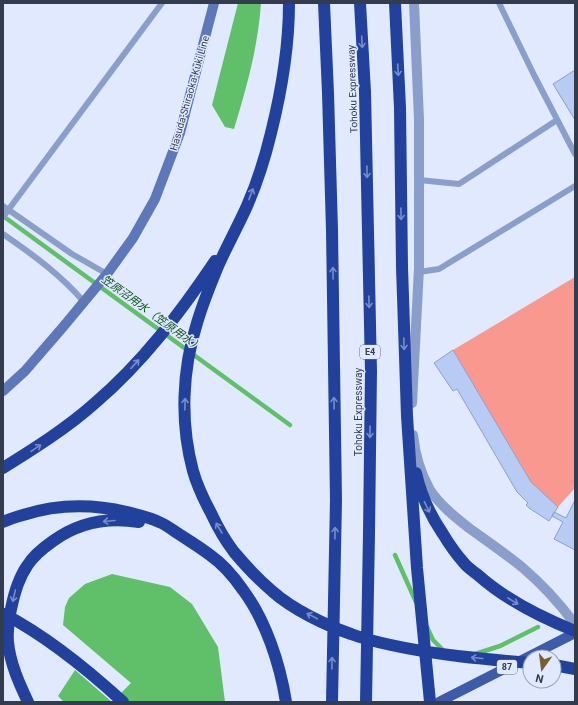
<svg xmlns="http://www.w3.org/2000/svg" width="578" height="705" font-family="Roboto,'Noto Sans JP',sans-serif">
<style>
.green{fill:#f9988f}
.water{fill:#60c069}
.lines{fill:none;stroke-linecap:round;stroke-linejoin:round}
.stream{stroke:#60c069;stroke-width:4.5}
.building{fill:#b8cbf5;stroke:#8b9fcc}
.service{stroke:#899eca;stroke-width:6}
.tertiary{stroke:#899eca;stroke-width:10}
.secondary{stroke:#5c78b8;stroke-width:10}
.primary{stroke:#3c5ba9;stroke-width:10}
.motorway{stroke:#22419c;stroke-width:12}
.oneway{stroke:#788dc8}
.labels{text-anchor:middle;stroke-width:3;stroke-linejoin:round;paint-order:stroke}
.shield{fill:#e0e9fd;stroke:#677083;stroke-width:1}
.shield-label{font-size:9px;font-weight:bold;fill:#333c4f}
.street-label{font-size:10px;fill:#333c4f;stroke:#e0e9fd}
.water-label{font-size:11px;font-style:italic;fill:#0a5017;stroke:#e0e9fd}
</style>
<rect width="100%" height="100%" fill="#e0e9fd"/>
<!-- green -->
<path class="green" d="M575,277V488L558,507L531,482L453,350Z"/>
<!-- water -->
<path class="water" d="M238,3H261C258,47 247,86 234,129L225,127L212,105Z
M112,574L170,587L192,604L218,647L225,702H64L58,696L75,670L112,702L131,683L63,625L65,607L69,598L85,584Z"/>
<g class="lines">
<!-- stream -->
<path class="stream" d="M3,216L290,425
M395,555L416,602
M427,627L433,640L444,651
M475,654L500,646L538,627"/>
</g>
<!-- building -->
<path class="building" d="M575,70V120L553,84Z
M453,350L531,482L558,507L549,521L529,508L526,505L528,503L517,492L457,389L453,391L434,363Z
M575,500V550L554,539L563,522L552,516L554,512L566,518Z"/>
<g class="lines">
<!-- service -->
<path class="service" d="M499,3L534,75L575,154
M419,180L459,184L557,120
M3,206L72,254L107,274
M3,217L162,3
M3,234C32,254 61,275 84,302
M419,272L439,269L575,186"/>
<!-- tertiary -->
<path class="tertiary" d="M412,403L419,268V120L414,3
M413,435C415,454 421,474 430,490C440,505 455,517 469,528C487,541 506,554 523,568C543,585 560,604 575,624"/>
<!-- secondary -->
<path class="secondary" d="M3,391L25,371L63,327L107,274L133,238L155,199L180,133L214,3"/>
<!-- primary -->
<path class="primary" d="M439,702L575,633"/>
<!-- motorway -->
<path class="motorway" d="M289,3C289,49 282,89 271,133C265,158 257,183 247,206C238,226 228,244 219,264C211,283 203,303 197,323C182,370 180,423 193,471C197,485 204,500 211,513C217,526 225,540 234,552C245,565 258,579 272,591C292,609 325,625 351,634C364,639 377,642 391,645C436,655 483,659 530,663
M324,3L328,93L332,230L336,500L332,702
M360,3L365,92L371,371L369,533L366,702
M395,3L400,108L402,267L407,416L417,568L430,702
M3,468C35,448 67,428 95,403C143,362 180,313 215,261
M416,473C421,495 430,515 443,534C449,544 456,554 464,563C468,568 473,571 478,575C506,600 540,617 575,631
M3,522C9,519 16,517 23,515C57,504 93,504 127,512C138,515 149,517 159,522C167,525 175,532 182,536C191,542 201,548 210,555C223,564 234,577 243,590C266,621 280,664 286,702
M4,614C48,637 87,669 123,702
M554,665L575,669
M28,702C19,683 10,663 8,642C7,631 9,619 11,609C14,594 18,579 27,566C33,556 43,548 53,541C79,522 108,517 139,522"/>
</g>
<!-- one-way arrows -->
<defs><path id="oneway-shaft" d="M-6 0H5M1.5-3L5.5 0L1.5 3" fill="none" stroke-width="1.6" stroke-linecap="round" stroke-linejoin="round"/></defs>
<g class="oneway">
<use href="#oneway-shaft" transform="translate(362 42) rotate(87)"/>
<use href="#oneway-shaft" transform="translate(398 70) rotate(87)"/>
<use href="#oneway-shaft" transform="translate(367 172) rotate(89)"/>
<use href="#oneway-shaft" transform="translate(251 194) rotate(-69)"/>
<use href="#oneway-shaft" transform="translate(401 214) rotate(89)"/>
<use href="#oneway-shaft" transform="translate(333 273) rotate(-91)"/>
<use href="#oneway-shaft" transform="translate(369 302) rotate(89)"/>
<use href="#oneway-shaft" transform="translate(404 344) rotate(88)"/>
<use href="#oneway-shaft" transform="translate(135 364) rotate(-47)"/>
<use href="#oneway-shaft" transform="translate(334 403) rotate(-91)"/>
<use href="#oneway-shaft" transform="translate(185 404) rotate(-89)"/>
<use href="#oneway-shaft" transform="translate(370 432) rotate(90)"/>
<use href="#oneway-shaft" transform="translate(36 448) rotate(-34)"/>
<use href="#oneway-shaft" transform="translate(427 507) rotate(64)"/>
<use href="#oneway-shaft" transform="translate(109 521) rotate(175)"/>
<use href="#oneway-shaft" transform="translate(219 528) rotate(-121)"/>
<use href="#oneway-shaft" transform="translate(335 533) rotate(-89)"/>
<use href="#oneway-shaft" transform="translate(14 596) rotate(103)"/>
<use href="#oneway-shaft" transform="translate(513 601) rotate(31)"/>
<use href="#oneway-shaft" transform="translate(312 616) rotate(-152)"/>
<use href="#oneway-shaft" transform="translate(477 658) rotate(-175)"/>
<use href="#oneway-shaft" transform="translate(332 663) rotate(-89)"/>
</g>
<g class="labels">
<!-- shield labels -->
<g class="shield">
<rect x="360" y="345" width="20" height="14" rx="3"/>
<rect x="497" y="660" width="20" height="14" rx="3"/>
</g>
<g class="shield-label">
<text x="370" y="355">E4</text>
<text x="507" y="670">87</text>
</g>
<!-- street labels -->
<g class="street-label">
<text transform="translate(352 89) rotate(-92)" y="4">Tohoku Expressway</text>
<text transform="translate(189 93) rotate(-74)" y="4">Hasuda-Shiraoka-Kuki Line</text>
<text transform="translate(358 412) rotate(-90)" y="4">Tohoku Expressway</text>
</g>
<!-- water labels -->
<g class="water-label">
<text transform="translate(152 313) rotate(36)" y="4">笠原沼用水（笠原用水）</text>
</g>
</g>
<!-- border -->
<rect width="578" height="705" fill="none" stroke="#333c4f" stroke-width="8"/>
<!-- north arrow -->
<g transform="translate(542 669) rotate(194)"><circle r="19" fill="#e0e9fd" stroke="#9ba4b7"/>
<path d="M0-3L7 15L0 10L-7 15Z" fill="#755f2f"/>
<text y="-6" font-size="11" font-weight="bold" text-anchor="middle" fill="#333c4f">N</text>
</g>
</svg>
